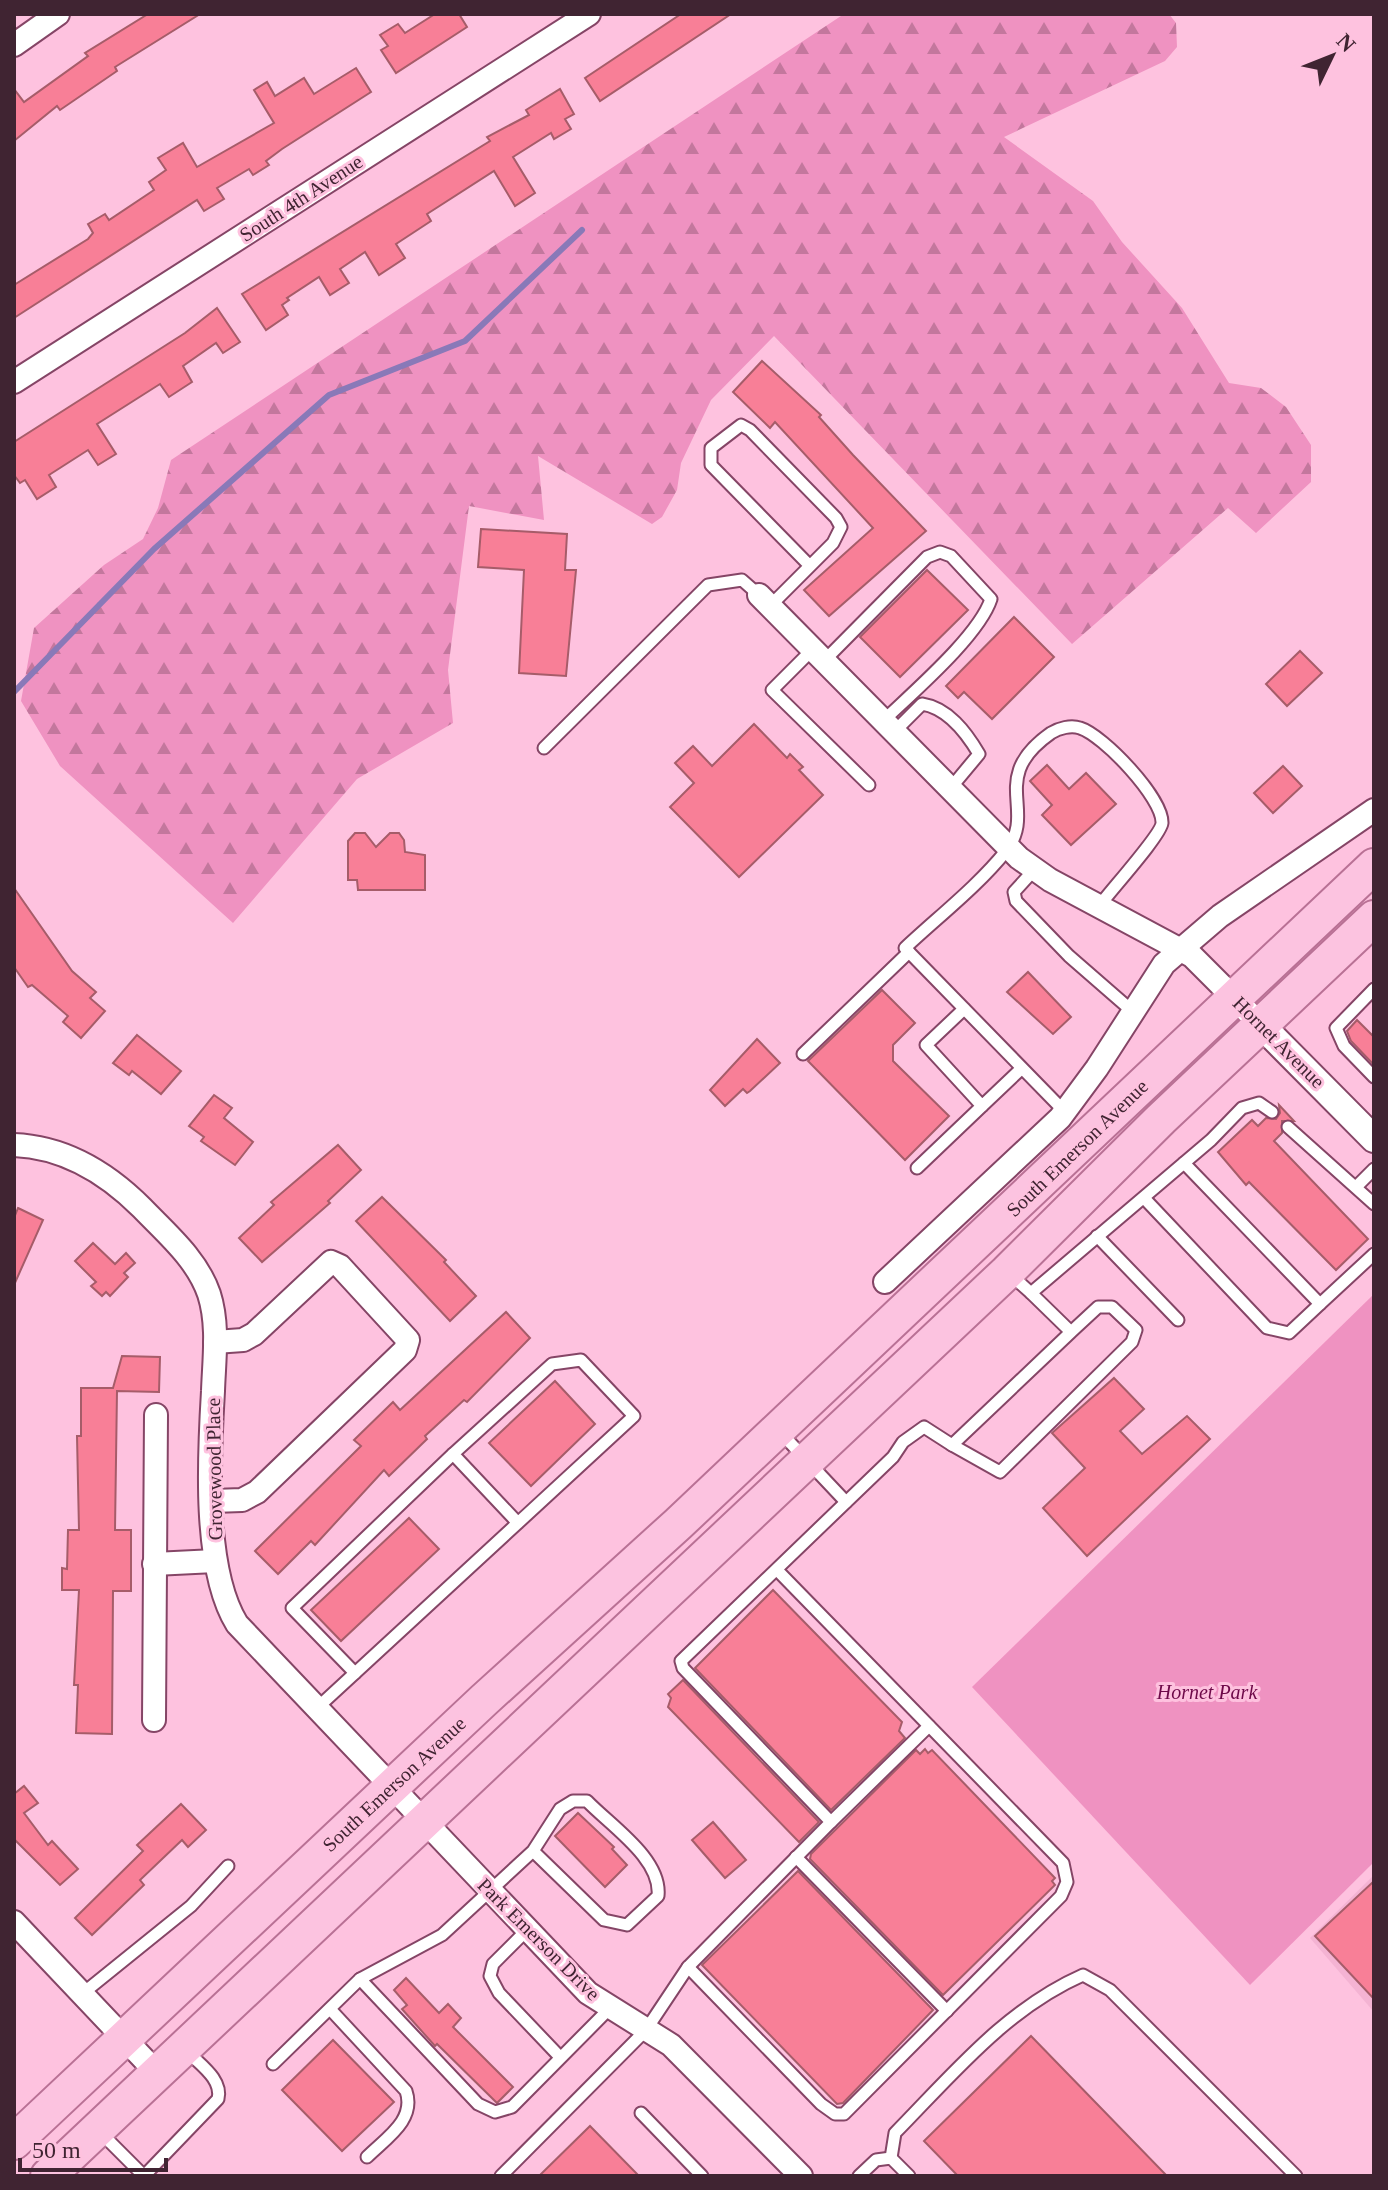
<svg xmlns="http://www.w3.org/2000/svg" width="1388" height="2190" font-family="Georgia,serif">
	<style>
		.built { fill: #f4b3d3 }
		.green { fill: #ef92c1 }
		.forest { fill: url(#forest-firs) }
		.lines { fill: none; stroke-linecap: round; stroke-linejoin: round }
		.stream { stroke: #8979b8; stroke-width: 6 }
		.building { fill: #f87f97; stroke: #a65c69; stroke-width: 2 }
		.service-casing { stroke: #854566; stroke-width: 15 }
		.minor-casing { stroke: #854566; stroke-width: 26 }
		.tertiary-casing { stroke: #854566; stroke-width: 30 }
		.primary-casing { stroke: #b97195; stroke-width: 38 }
		.service { stroke: #fff; stroke-width: 11 }
		.minor { stroke: #fff; stroke-width: 22 }
		.tertiary { stroke: #fff; stroke-width: 26 }
		.primary { stroke: #fcc3e0; stroke-width: 34 }
		.labels { text-anchor: middle; stroke-width: 6; stroke-linejoin: round; paint-order: stroke }
		.street-label { font-size: 20px; fill: #402432; stroke: #fec2df }
		.park-label { font-size: 20px; font-style: italic; fill: #6e0949; stroke: #fec2df }
	</style>
	<defs>
		<pattern id="forest-firs" width="22" height="20" patternUnits="userSpaceOnUse" patternTransform="scale(2)"><rect width="22" height="20" fill="#ef92c1"/><path d="M5 1l3.5 6h-7zM16 11l3.5 6h-7z" fill="#c3779d"/></pattern>
	</defs>
	<rect width="100%" height="100%" fill="#fec2df"/>
	<!-- built -->
	<polygon class="built" points="1374,1875 1374,2012 1310,1938"/>
	<!-- green -->
	<polygon class="green" points="1374,1294 1374,1862 1250,1985 972,1687"/>
	<!-- forest -->
	<polygon class="forest" points="844,14 1169,14 1176,23 1177,47 1165,61 1004,137 1093,201 1122,242 1182,308 1229,383 1261,388 1286,407 1311,445 1311,482 1256,533 1228,508 1072,644 774,336 711,400 681,463 677,490 662,517 652,524 538,456 544,520 469,506 448,670 453,723 357,779 233,923 60,766 21,701 34,628 104,565 143,539 158,508 171,460"/>
	<g class="lines">
		<!-- stream -->
		<polyline class="stream" points="14,692 154,549 329,395 465,341 582,230"/>
	</g>
	<!-- building -->
	<g class="building">
		<polygon points="148,14 200,14 115,67 117,71 60,110 57,106 14,141 14,89 24,102 88,56 85,53"/>
		<polygon points="435,14 459,14 467,27 396,73 381,50 388,46 380,35 398,24 405,33"/>
		<polygon points="681,14 731,14 600,101 585,78"/>
		<polygon points="356,68 371,92 282,149 266,161 269,165 253,175 249,169 217,188 224,199 204,211 197,200 14,318 14,285 88,239 93,233 88,224 105,214 109,220 154,190 149,182 166,170 158,158 183,143 197,167 274,123 254,90 267,82 275,96 304,78 314,94"/>
		<polygon points="560,89 574,114 565,119 571,129 554,139 551,133 513,157 535,193 515,206 494,171 427,214 431,221 396,244 405,258 379,275 365,252 340,269 349,283 330,295 319,277 287,298 289,300 282,305 288,315 266,330 242,294 490,141 487,137 529,115 526,110"/>
		<polygon points="217,308 240,342 223,353 216,343 183,366 192,382 169,397 160,384 97,424 116,454 98,465 88,450 49,475 56,487 37,499 25,480 20,483 14,475 14,442 185,333"/>
		<polygon points="762,361 821,415 819,417 853,455 926,531 829,616 804,590 873,528 775,422 770,428 733,392"/>
		<polygon points="481,529 567,534 565,570 576,570 566,676 519,673 524,570 478,567"/>
		<polygon points="927,570 968,610 900,677 860,637"/>
		<polygon points="1014,617 1054,657 992,719 964,692 958,698 946,686"/>
		<polygon points="1300,651 1322,673 1287,706 1266,684"/>
		<polygon points="754,724 787,758 790,754 803,767 799,770 823,795 739,877 670,807 694,783 675,763 693,746 712,766"/>
		<polygon points="1047,765 1069,789 1086,773 1116,804 1071,845 1042,815 1052,805 1030,781"/>
		<polygon points="1283,766 1302,786 1273,813 1254,793"/>
		<polygon points="355,833 365,833 376,847 390,833 399,833 404,840 405,852 425,855 425,890 358,890 357,880 348,880 348,841"/>
		<polygon points="14,888 72,971 96,992 90,998 105,1011 81,1038 63,1022 68,1016 32,985 28,987 14,967"/>
		<polygon points="1028,972 1071,1017 1053,1034 1007,992"/>
		<polygon points="882,990 915,1023 893,1045 893,1061 949,1116 905,1160 808,1061"/>
		<polygon points="1357,1020 1374,1037 1374,1065 1351,1041 1347,1031"/>
		<polygon points="137,1035 181,1071 161,1094 132,1071 129,1075 113,1063"/>
		<polygon points="757,1039 780,1063 750,1091 747,1093 743,1089 725,1106 710,1090"/>
		<polygon points="214,1095 232,1108 224,1118 253,1142 235,1165 201,1141 204,1137 189,1126"/>
		<polygon points="1279,1105 1294,1121 1282,1121 1282,1133 1274,1141 1368,1239 1336,1270 1249,1182 1246,1185 1218,1152 1252,1120 1258,1126 1266,1118 1276,1119 1280,1113"/>
		<polygon points="338,1145 361,1170 328,1201 330,1203 262,1262 239,1238 274,1205 271,1202"/>
		<polygon points="382,1197 446,1260 444,1262 476,1296 450,1321 356,1221"/>
		<polygon points="18,1208 43,1220 14,1285 14,1218"/>
		<polygon points="93,1243 115,1264 126,1253 135,1263 124,1273 128,1277 110,1296 106,1292 102,1296 91,1286 96,1282 75,1261"/>
		<polygon points="506,1312 530,1338 467,1402 464,1400 425,1436 427,1439 389,1476 384,1470 315,1545 311,1541 278,1574 255,1551 361,1446 354,1440 393,1402 400,1410"/>
		<polygon points="122,1356 160,1357 159,1392 117,1391 115,1530 131,1530 131,1591 113,1591 112,1734 76,1733 78,1685 74,1685 79,1590 62,1590 62,1568 67,1569 68,1530 79,1530 77,1436 81,1436 81,1388 113,1388"/>
		<polygon points="1114,1378 1144,1409 1120,1431 1142,1454 1187,1416 1210,1439 1087,1556 1043,1508 1085,1468 1052,1433"/>
		<polygon points="555,1381 595,1424 531,1486 489,1443"/>
		<polygon points="409,1518 439,1549 341,1641 311,1610"/>
		<polygon points="773,1590 902,1722 899,1731 905,1738 831,1810 695,1668"/>
		<polygon points="683,1680 819,1822 799,1842 668,1707 671,1698 668,1694"/>
		<polygon points="925,1749 928,1753 932,1750 1055,1878 1052,1881 1055,1885 943,1995 810,1859 811,1854 916,1750 920,1754"/>
		<polygon points="24,1786 38,1803 24,1813 48,1845 52,1841 78,1869 60,1885 14,1839 14,1794"/>
		<polygon points="181,1804 206,1830 188,1847 182,1840 140,1880 144,1885 92,1935 75,1918 143,1851 137,1845"/>
		<polygon points="578,1813 614,1847 612,1849 627,1865 605,1887 555,1836"/>
		<polygon points="713,1822 746,1860 725,1878 692,1840"/>
		<polygon points="798,1871 933,2010 843,2103 837,2104 702,1965"/>
		<polygon points="1374,1881 1374,1999 1315,1936"/>
		<polygon points="406,1978 439,2013 448,2004 461,2018 453,2027 513,2087 497,2103 437,2044 435,2046 402,2009 407,2005 394,1990"/>
		<polygon points="1031,2036 1167,2176 958,2176 924,2141"/>
		<polygon points="333,2040 394,2102 342,2151 282,2090"/>
		<polygon points="590,2126 639,2176 539,2176"/>
	</g>
	<g class="lines">
		<!-- service casing -->
		<g class="service-casing">
			<g id="service">
				<polyline points="769,607 833,543 841,527 836,518 750,430 741,425 711,448 711,465 810,566"/>
				<polyline points="812,650 772,690 869,785"/>
				<path d="M823,662l104,-105 13,-5 11,4 40,43c-12,37 -79,94 -109,123"/>
				<path d="M893,733l29,-29c26,4 44,28 57,50l-30,36"/>
				<polyline points="544,748 708,585 742,580 759,595"/>
				<polyline points="1034,870 1014,892 1016,901 1069,956 1131,1010"/>
				<polyline points="1374,989 1336,1028 1344,1046 1374,1077"/>
				<polyline points="964,1009 926,1045 982,1106 1021,1069"/>
				<polyline points="803,1054 909,952"/>
				<path d="M1065,1112l-160,-164c33,-31 73,-62 101,-97 32,-41 -19,-73 45,-118 8,-5 20,-8 29,-5 23,7 83,70 82,95 -1,12 -51,67 -62,82"/>
				<polyline points="1288,1127 1374,1204"/>
				<polyline points="1184,1163 1320,1304 1374,1254"/>
				<polyline points="917,1168 982,1106"/>
				<polyline points="1357,1186 1374,1169"/>
				<polyline points="1144,1198 1267,1328 1289,1333 1320,1304"/>
				<polyline points="1097,1236 1178,1320"/>
				<polyline points="1011,1275 1031,1293 1211,1140 1242,1108 1259,1103 1272,1112"/>
				<polyline points="1031,1293 1071,1332 1098,1307 1112,1307 1136,1330 1132,1342 1000,1472 952,1445 1071,1332"/>
				<polyline points="781,1433 846,1502"/>
				<polyline points="355,1673 292,1608 453,1454"/>
				<polyline points="316,1709 634,1416 581,1360 552,1364 453,1454 518,1523"/>
				<polyline points="831,1822 929,1726"/>
				<path d="M533,1851l71,69 23,5 31,-29c4,-37 -47,-70 -71,-95h-14l-13,8 -27,42 -91,84 -82,44 118,125 17,8 17,-5 99,-100"/>
				<polyline points="796,1857 947,2011"/>
				<polyline points="527,1930 493,1964 490,1976 499,1993 560,2057"/>
				<polyline points="688,1967 831,1822 683,1668 681,1661 893,1457 903,1442 924,1427 952,1445"/>
				<polyline points="82,1994 191,1906 228,1866"/>
				<path d="M330,2009l76,82c10,29 -20,47 -39,66"/>
				<polyline points="273,2064 360,1979"/>
				<polyline points="641,2113 702,2176"/>
				<polyline points="100,2132 142,2174"/>
				<path d="M891,2158l4,-25c58,-59 111,-124 188,-158l27,15 186,186"/>
				<path d="M144,2176l74,-77c5,-20 -19,-35 -31,-48"/>
				<polyline points="501,2176 646,2030 688,1967 821,2104 835,2114 844,2114 1061,1896 1067,1882 1063,1863 778,1571"/>
				<polyline points="859,2176 876,2160 891,2158 909,2176"/>
			</g>
		</g>
		<!-- minor casing -->
		<g class="minor-casing">
			<g id="minor">
				<polyline points="14,45 58,14"/>
				<polyline points="14,382 589,14"/>
				<polyline points="759,595 1019,858 1050,880 1192,956 1260,1024"/>
				<path d="M14,1145c50,2 93,28 128,63 25,26 55,51 67,86 10,31 5,66 4,97 -4,66 -10,178 24,233l351,369 83,52 130,131"/>
				<polyline points="885,1282 1060,1118 1097,1068 1164,964 1220,916 1374,810"/>
				<polyline points="213,1501 242,1500 257,1492 405,1350 408,1340 340,1266 331,1262 254,1334 243,1340 215,1342"/>
				<polyline points="154,1564 215,1561"/>
				<polyline points="154,1720 156,1415"/>
				<polyline points="14,1922 157,2073"/>
			</g>
		</g>
		<!-- tertiary casing -->
		<g class="tertiary-casing">
			<polyline id="tertiary" points="1260,1024 1374,1139"/>
		</g>
		<!-- primary casing -->
		<g class="primary-casing">
			<g id="primary">
				<polyline points="14,2142 484,1700 678,1524 1374,866"/>
				<polyline points="48,2176 1007,1272 1161,1119 1374,918"/>
			</g>
		</g>
		<!-- service -->
		<use href="#service" class="service"/>
		<!-- minor -->
		<use href="#minor" class="minor"/>
		<!-- tertiary -->
		<use href="#tertiary" class="tertiary"/>
		<!-- primary -->
		<use href="#primary" class="primary"/>
	</g>
	<g class="labels">
		<!-- street labels -->
		<g class="street-label">
			<text transform="translate(301 198) rotate(-33)" y="7">South 4th Avenue</text>
			<text transform="translate(1279 1042) rotate(45)" y="7">Hornet Avenue</text>
			<text transform="translate(1077 1148) rotate(-44)" y="7">South Emerson Avenue</text>
			<text transform="translate(214 1469) rotate(-91)" y="7">Grovewood Place</text>
			<text transform="translate(394 1784) rotate(-43)" y="7">South Emerson Avenue</text>
			<text transform="translate(539 1939) rotate(45)" y="7">Park Emerson Drive</text>
		</g>
		<!-- park labels -->
		<g class="park-label">
			<text x="1207" y="1699">Hornet Park</text>
		</g>
	</g>
	<!-- border -->
	<rect width="1388" height="2190" fill="none" stroke="#402432" stroke-width="32"/>
	<!-- north arrow -->
	<g transform="translate(1332 56) rotate(47)" stroke="#fec2df" stroke-width="6" paint-order="stroke">
	<path d="M0-6L14 30L0 20L-14 30Z" fill="#402432"/>
	<text y="-12" font-size="22" font-weight="bold" text-anchor="middle" fill="#402432">N</text>
	</g>
	<!-- scale -->
	<path d="M20 2158v12h146v-12" fill="none" stroke="#402432" stroke-width="4"/>
	<text x="32" y="2158" font-size="24" fill="#402432" stroke="#fec2df" stroke-width="6" paint-order="stroke">50 m</text>
</svg>
